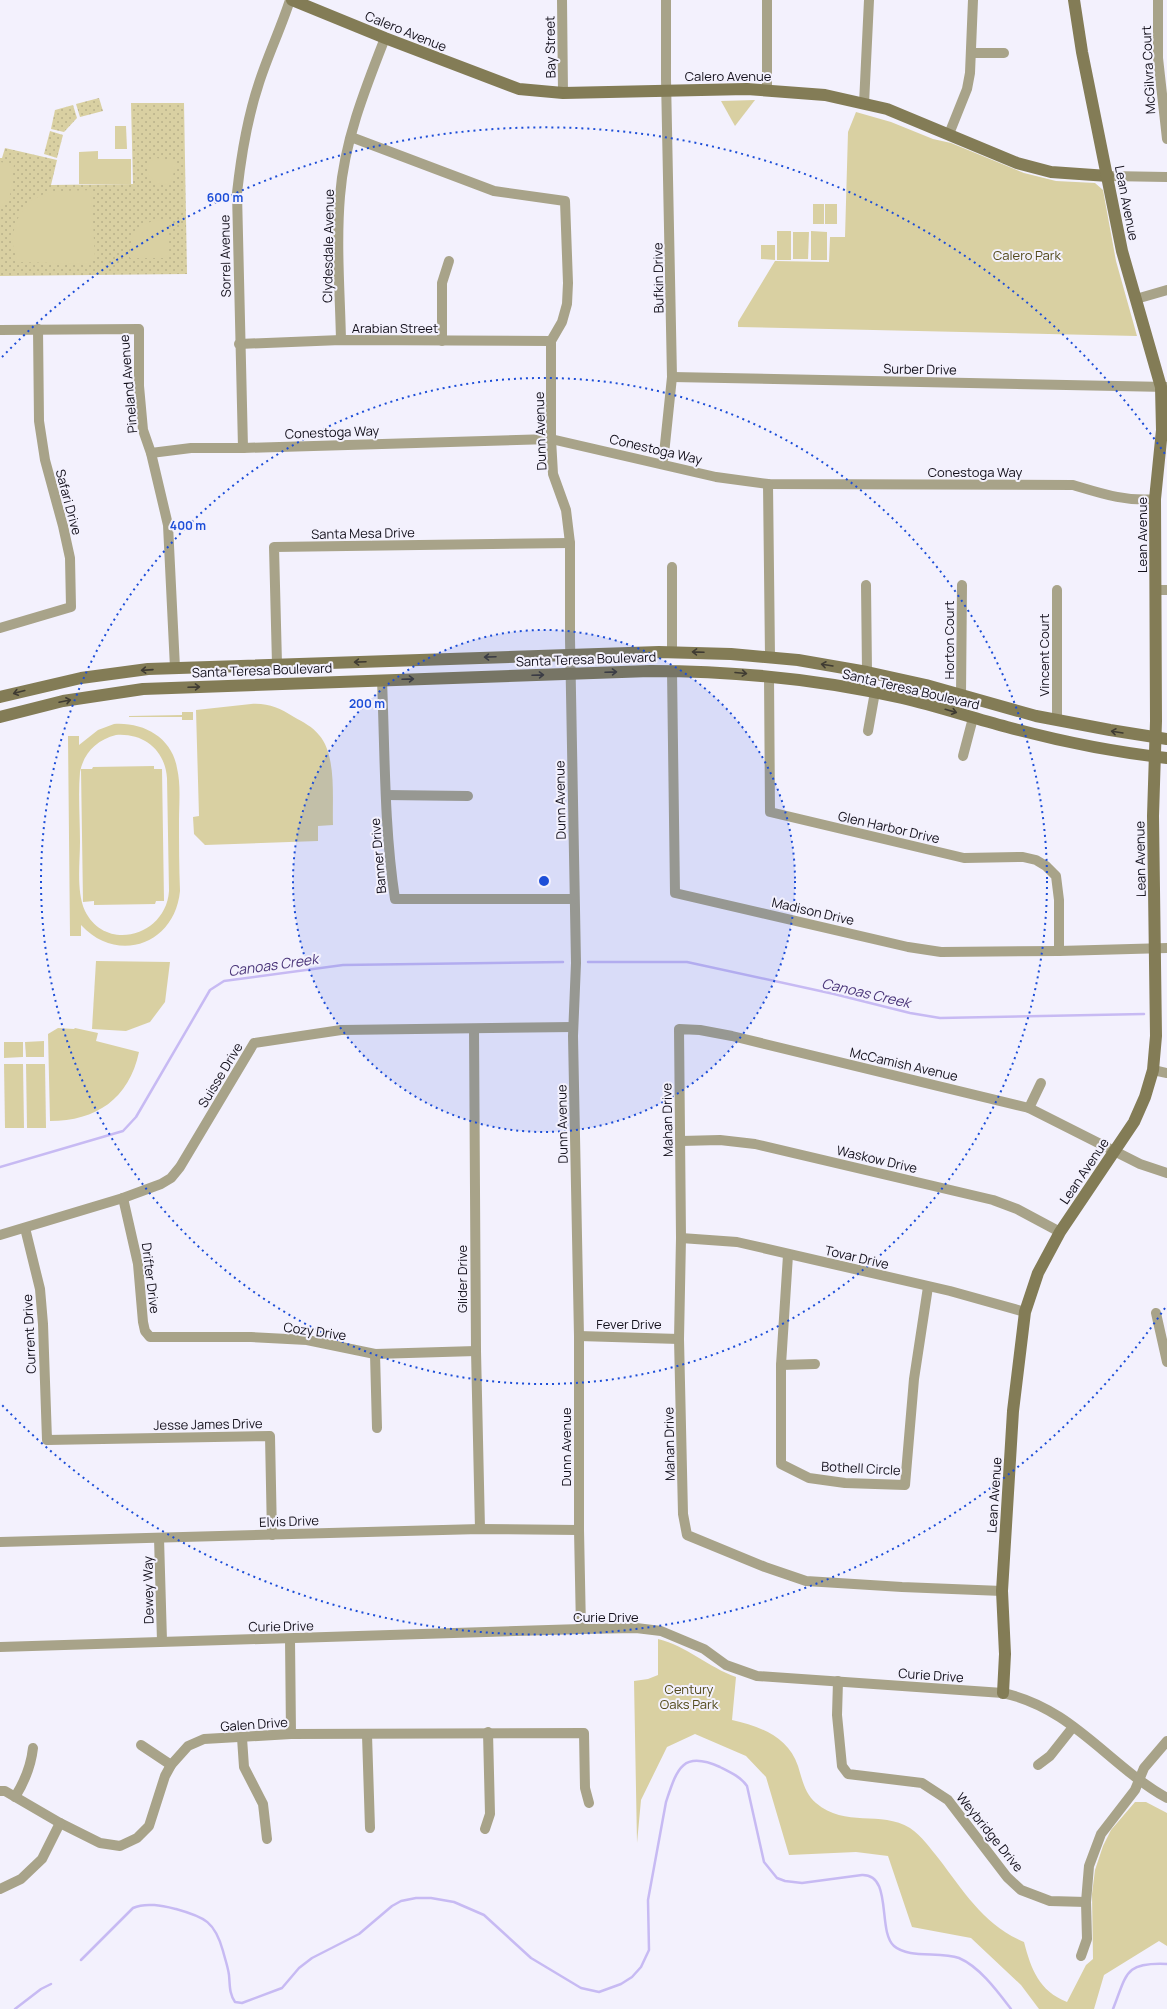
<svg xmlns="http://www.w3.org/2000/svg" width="1167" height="2009" font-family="Manrope,sans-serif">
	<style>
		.grass { fill: url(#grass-dots) }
		.park { fill: #d9d0a2; fill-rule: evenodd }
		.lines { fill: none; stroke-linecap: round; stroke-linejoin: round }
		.stream { stroke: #c7baf3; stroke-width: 2.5 }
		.street { stroke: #a8a389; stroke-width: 10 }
		.secondary { stroke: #837c56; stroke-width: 12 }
		.oneway { stroke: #3f3b32 }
		.ring { fill: none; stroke: #1d4ed8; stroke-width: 2; stroke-dasharray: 2 4 }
		.labels { text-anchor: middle; stroke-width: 4; stroke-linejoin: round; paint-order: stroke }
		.street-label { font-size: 13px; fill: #120f1a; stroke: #f3f1fd }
		.park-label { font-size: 13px; fill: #52491a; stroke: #f3f1fd }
		.water-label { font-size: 14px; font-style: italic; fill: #4b367a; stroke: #f3f1fd }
		.centre { fill: #1d4ed8; stroke: #f3f1fd; stroke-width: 2 }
		.ring-label { font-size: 12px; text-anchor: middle; font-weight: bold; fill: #1d4ed8; stroke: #f3f1fd; stroke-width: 4; stroke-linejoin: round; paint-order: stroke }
	</style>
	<defs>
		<pattern id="grass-dots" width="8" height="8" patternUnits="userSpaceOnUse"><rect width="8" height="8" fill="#d9d0a2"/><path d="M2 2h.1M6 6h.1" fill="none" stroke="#b9b18b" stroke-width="1.8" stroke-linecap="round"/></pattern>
	</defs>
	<rect width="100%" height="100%" fill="#f3f1fd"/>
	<!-- grass -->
	<g class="grass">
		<polygon points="99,98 103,111 80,117 76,104"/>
		<polygon points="131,103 184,103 187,274 0,276 0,158 2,158 5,148 57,160 51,185 133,184"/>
		<polygon points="73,105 77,118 64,132 51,129 55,110"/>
		<polygon points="50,131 63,135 57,158 44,154"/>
	</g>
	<!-- park -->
	<g class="park">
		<polygon points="755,100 735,126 721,101"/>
		<polygon points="856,112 891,122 933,139 951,143 1024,173 1056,181 1095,183 1103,190 1116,261 1137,336 738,327 738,322 775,261 829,262 830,237 845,237 848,132"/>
		<polygon points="115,126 126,126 127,149 115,149"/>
		<polygon points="98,151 98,159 131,159 131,184 79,184 79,152"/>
		<polygon points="155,158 174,160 176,162 172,180 168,185 156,183 148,174 149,163"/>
		<polygon points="0,162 14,164 10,196 0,208"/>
		<path d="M91,190l4,68 -5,6 -72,-2c-2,-6 -5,-12 -5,-18 -1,-23 12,-45 35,-51 13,-3 30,-2 43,-3z"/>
		<rect x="813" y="204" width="11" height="20"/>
		<rect x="825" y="204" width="12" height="20"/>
		<path d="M167,220v35l-2,3h-35c0,-29 8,-37 37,-38z"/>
		<rect x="777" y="231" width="14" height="29"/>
		<polygon points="811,231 827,232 827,260 811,260"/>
		<polygon points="793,232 809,232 808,259 793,259"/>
		<polygon points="761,245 775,245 775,260 761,259"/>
		<path d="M251,704c18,-1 28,4 43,13 9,5 19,10 25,18 18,20 13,64 14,90l-15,1v15l-113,4 -11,-11 -1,-17 6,-1 -3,-106z"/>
		<polygon points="182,712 193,712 193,720 182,720 182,717 129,717 129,716 182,715"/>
		<path d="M114,724c30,-2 58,14 63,44 4,17 2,36 2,52 0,24 0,47 1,71 -5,53 -62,74 -99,34v11h-11l-2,-200h11v9l19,-15zM116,735c28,-2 49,15 51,43l2,113c-3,45 -63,62 -84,20 -9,-20 -5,-48 -5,-69 0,-24 -2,-47 0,-70 4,-20 17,-32 36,-37z"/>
		<polygon points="154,766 154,769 162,769 164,901 156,901 155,904 94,905 94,901 83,902 81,769 92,769 93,767"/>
		<polygon points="96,961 170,962 165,1002 150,1022 126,1031 92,1029"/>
		<path d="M58,1028l16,1 1,-1 23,5 -2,8 43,11c-10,47 -43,69 -89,69l-2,-87z"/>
		<polygon points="44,1041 44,1057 26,1057 25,1042"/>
		<polygon points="4,1042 23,1042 23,1057 4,1058"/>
		<polygon points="4,1064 23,1064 24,1128 5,1128"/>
		<polygon points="26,1064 45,1064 46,1128 27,1128"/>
		<path d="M658,1639c29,7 50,28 78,38l-4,43c27,6 56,16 66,46 4,13 7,28 18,37 29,25 65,7 94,25 12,8 20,20 29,31 25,33 46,67 85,83 7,27 15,49 43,60l19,-37 7,-6 -1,-65 3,-24 8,-24 8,-16 24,-28h11l21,11v133l-8,-5 -55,34 -10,34h-55l-18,-24 -50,-47 -59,-11 -24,-71 -32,-4 -67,3 -23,-78 -20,-21 -51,-22 -28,13 -26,53 -4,43 -3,-162 14,-2 10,-4z"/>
	</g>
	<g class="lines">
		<!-- stream -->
		<g class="stream">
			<polyline points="588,962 687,962 834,994 910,1013 940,1018 1144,1014"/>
			<polyline points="0,1167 123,1131 136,1117 210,990 224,981 343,965 563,962"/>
			<path d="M81,1960l52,-52c13,-6 30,-2 43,1 29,8 39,13 47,42 2,8 5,16 6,24 1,10 0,18 6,27l7,1 40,-15 17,-20 13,-10 47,-24 33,-28 9,-5 15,-3h15l23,4 30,13 47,43 50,30 18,4 22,-8 11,-7 9,-10 8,-17 -1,-50 18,-98c11,-33 16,-52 54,-35 10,5 21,10 27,19l17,76 13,16 8,3 17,2 60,-8c31,-1 15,56 32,71 15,13 46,5 65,12 21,9 39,34 52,51"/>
			<polyline points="15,2009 41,1989 51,1984"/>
			<path d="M1113,2009c14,-35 11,-47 54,-45"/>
		</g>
		<!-- street -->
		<g class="street">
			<polyline points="562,0 563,93"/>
			<polyline points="1158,0 1158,58 1167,139"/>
			<polyline points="971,53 1004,53"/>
			<polyline points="767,90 767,0"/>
			<polyline points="864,104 869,0"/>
			<polyline points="949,134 967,89 970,73 973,0"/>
			<polyline points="351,137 494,191 565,201 568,283 567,304 562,322 551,341 551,439 553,474 566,510 570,543 570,639 576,963 573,1036 579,1336 579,1530 581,1629"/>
			<polyline points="1108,176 1167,177"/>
			<polyline points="1136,299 1167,290"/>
			<polyline points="0,330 139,329 139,386 143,430 151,453 168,525 175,668"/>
			<path d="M341,340c-1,-47 -5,-96 -1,-144 4,-54 25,-107 45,-158"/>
			<polyline points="442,341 442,283 449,261"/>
			<polyline points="239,344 341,340 551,341"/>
			<polyline points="672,377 1167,387"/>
			<path d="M243,448l-6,-255c4,-37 10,-74 22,-110 9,-28 22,-55 31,-83"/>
			<path d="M151,453l40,-5h52l308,-9 165,38 52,7 305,1c27,8 53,17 82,14"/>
			<polyline points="662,464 664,454 672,377 666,79 666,0"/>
			<polyline points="768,484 770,657"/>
			<polyline points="672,567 672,652"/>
			<polyline points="866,585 867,672"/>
			<polyline points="1057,590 1057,720"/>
			<polyline points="1155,590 1167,590"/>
			<polyline points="0,628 71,607 70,558 63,526 45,460 39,421 38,329"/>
			<polyline points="277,664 274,547 570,543"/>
			<polyline points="672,671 675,893 908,947 941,952 1059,951 1167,948"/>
			<polyline points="769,676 770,812 964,858 1023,857 1036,860 1046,866 1056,876 1059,900 1059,951"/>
			<path d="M382,680c3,73 2,147 13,219h179"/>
			<polyline points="961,695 962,585"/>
			<polyline points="868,731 875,692"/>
			<polyline points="963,756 973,718"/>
			<polyline points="386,795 468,796"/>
			<polyline points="474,1029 476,1351 480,1529"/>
			<polyline points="1153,1070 1167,1073"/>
			<polyline points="1029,1108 1041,1083"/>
			<polyline points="681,1141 720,1140 755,1144 993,1200 1017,1209 1060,1232"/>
			<polyline points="123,1198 138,1264 143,1322 145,1331 150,1337 251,1337 307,1340 375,1354 476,1351"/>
			<polyline points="25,1228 40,1289 43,1324 47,1440 270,1436 272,1535"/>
			<polyline points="0,1235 123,1198 161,1184 171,1178 180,1167 254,1043 341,1030 573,1027"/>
			<polyline points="681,1238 737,1242 950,1291 1025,1312"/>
			<polyline points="788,1255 781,1365 781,1464 809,1478 845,1483 905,1485 914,1379 928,1287"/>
			<polyline points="1156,1313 1167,1362"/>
			<polyline points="579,1336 679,1339"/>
			<polyline points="375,1354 377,1428"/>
			<polyline points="781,1365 815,1364"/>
			<polyline points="159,1538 162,1641"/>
			<polyline points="0,1542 480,1529 579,1530"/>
			<polyline points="1002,1591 902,1587 806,1581 765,1567 687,1535 683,1514 679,1339 681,1238 679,1029 700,1030 732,1036 1029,1108 1140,1164 1167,1173"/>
			<polyline points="290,1639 291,1734"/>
			<path d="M0,1647l581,-18 55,-1 25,3 43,18 22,16 31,11 246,17c70,15 105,72 164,105"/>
			<polyline points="838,1681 837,1715 842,1766 848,1774 922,1783 948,1800 1007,1877 1021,1890 1050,1901 1086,1902"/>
			<polyline points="367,1735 370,1828"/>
			<polyline points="242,1738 244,1767 263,1804 267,1839"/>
			<polyline points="141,1745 171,1765"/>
			<polyline points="1038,1765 1050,1756 1073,1727"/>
			<polyline points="0,1791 5,1791 60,1823 100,1843 120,1846 137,1838 149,1826 165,1776 171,1765 188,1746 204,1739 291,1734 584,1733 585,1788 589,1803"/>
			<path d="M15,1797c10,-16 16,-31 18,-49"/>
			<polyline points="485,1829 490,1814 488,1732"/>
			<polyline points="0,1889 21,1879 42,1859 60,1823"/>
			<polyline points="1081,1956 1087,1939 1086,1902 1089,1866 1101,1834 1135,1790 1144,1768 1167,1741"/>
		</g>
		<!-- secondary -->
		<g class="secondary">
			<polyline points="292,0 385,38 519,89 563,93 747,89 825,95 887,109 1017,163 1051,172 1108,176"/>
			<polyline points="0,697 81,678 148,669 659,652 731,654 798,660 867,672 926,685 1036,716 1110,730 1167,739"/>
			<path d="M0,717l63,-16 80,-12 507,-18c85,0 169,8 252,27 35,8 70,20 105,29 52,14 106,25 160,31"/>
			<polyline points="1003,1693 1005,1654 1002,1591 1013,1411 1025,1312 1038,1273 1060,1232 1134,1122 1145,1097 1153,1070 1156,1036 1153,816 1156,721 1155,499 1162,430 1161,387 1122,251 1082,52 1074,0"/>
		</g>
	</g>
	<!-- one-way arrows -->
	<defs><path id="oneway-shaft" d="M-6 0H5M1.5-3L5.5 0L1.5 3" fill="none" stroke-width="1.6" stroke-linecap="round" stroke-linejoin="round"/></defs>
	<g class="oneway">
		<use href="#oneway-shaft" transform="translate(698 652) rotate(-178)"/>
		<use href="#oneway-shaft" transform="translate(490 657) rotate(178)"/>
		<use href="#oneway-shaft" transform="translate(360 662) rotate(178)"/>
		<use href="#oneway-shaft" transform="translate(827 665) rotate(-171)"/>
		<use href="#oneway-shaft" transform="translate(147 670) rotate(176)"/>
		<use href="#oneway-shaft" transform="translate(611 672) rotate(-2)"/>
		<use href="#oneway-shaft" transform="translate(741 673) rotate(5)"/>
		<use href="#oneway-shaft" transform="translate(538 675) rotate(-2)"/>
		<use href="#oneway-shaft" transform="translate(408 679) rotate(-2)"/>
		<use href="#oneway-shaft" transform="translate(194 687) rotate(-2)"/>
		<use href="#oneway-shaft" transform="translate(19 692) rotate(165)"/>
		<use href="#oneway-shaft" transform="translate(65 701) rotate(-12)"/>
		<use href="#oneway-shaft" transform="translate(951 711) rotate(16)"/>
		<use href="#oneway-shaft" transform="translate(1117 732) rotate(-171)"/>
	</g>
	<!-- distance rings -->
	<circle cx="544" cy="881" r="251" fill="#1d4ed8" fill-opacity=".12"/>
	<g class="ring">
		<circle cx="544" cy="881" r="251"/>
		<circle cx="544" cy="881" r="503"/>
		<path d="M1165 1308A754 754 0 0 1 2 1405M2 357A754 754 0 0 1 1165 454"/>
	</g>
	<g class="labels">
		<!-- street labels -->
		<g class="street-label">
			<text transform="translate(406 31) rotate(22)" y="5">Calero Avenue</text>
			<text transform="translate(550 47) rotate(-91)" y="5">Bay Street</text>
			<text transform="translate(1148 70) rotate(-93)" y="5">McGilvra Court</text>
			<text x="728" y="81">Calero Avenue</text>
			<text transform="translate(1127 203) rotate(79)" y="5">Lean Avenue</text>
			<text transform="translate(328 246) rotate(-89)" y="5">Clydesdale Avenue</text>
			<text transform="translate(225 256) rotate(-91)" y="5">Sorrel Avenue</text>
			<text transform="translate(658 278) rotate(-91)" y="5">Bufkin Drive</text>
			<text x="395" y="333">Arabian Street</text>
			<text transform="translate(920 369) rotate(1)" y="5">Surber Drive</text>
			<text transform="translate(128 384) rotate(-95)" y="5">Pineland Avenue</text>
			<text transform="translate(540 431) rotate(-92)" y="5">Dunn Avenue</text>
			<text transform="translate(332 432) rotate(-2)" y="5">Conestoga Way</text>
			<text transform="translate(656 449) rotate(13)" y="5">Conestoga Way</text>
			<text x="975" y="477">Conestoga Way</text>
			<text transform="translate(69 502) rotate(75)" y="5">Safari Drive</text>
			<text transform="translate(363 533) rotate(-1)" y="5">Santa Mesa Drive</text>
			<text transform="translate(1142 535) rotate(-90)" y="5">Lean Avenue</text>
			<text transform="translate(949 640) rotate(-90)" y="5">Horton Court</text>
			<text transform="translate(1044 655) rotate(-90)" y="5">Vincent Court</text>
			<text transform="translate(586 659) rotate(-2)" y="5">Santa Teresa Boulevard</text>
			<text transform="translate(262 670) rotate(-2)" y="5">Santa Teresa Boulevard</text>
			<text transform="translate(911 689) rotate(13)" y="5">Santa Teresa Boulevard</text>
			<text transform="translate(560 800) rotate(-91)" y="5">Dunn Avenue</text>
			<text transform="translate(889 827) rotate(13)" y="5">Glen Harbor Drive</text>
			<text transform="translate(378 856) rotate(-95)" y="5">Banner Drive</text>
			<text transform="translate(1140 859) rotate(-91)" y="5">Lean Avenue</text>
			<text transform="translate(813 911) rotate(13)" y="5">Madison Drive</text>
			<text transform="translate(904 1064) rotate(13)" y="5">McCamish Avenue</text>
			<text transform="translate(220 1075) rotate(-59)" y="5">Suisse Drive</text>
			<text transform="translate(667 1120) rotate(-91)" y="5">Mahan Drive</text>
			<text transform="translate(562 1124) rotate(-91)" y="5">Dunn Avenue</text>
			<text transform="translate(877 1159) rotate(13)" y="5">Waskow Drive</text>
			<text transform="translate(1084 1171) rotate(-56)" y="5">Lean Avenue</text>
			<text transform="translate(857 1257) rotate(13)" y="5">Tovar Drive</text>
			<text transform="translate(151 1278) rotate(83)" y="5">Drifter Drive</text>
			<text transform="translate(462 1279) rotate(-90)" y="5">Glider Drive</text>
			<text x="629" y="1329">Fever Drive</text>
			<text transform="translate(315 1331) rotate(8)" y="5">Cozy Drive</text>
			<text transform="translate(29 1334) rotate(-93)" y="5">Current Drive</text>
			<text transform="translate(208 1424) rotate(-1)" y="5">Jesse James Drive</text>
			<text transform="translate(669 1444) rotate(-91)" y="5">Mahan Drive</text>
			<text transform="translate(566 1447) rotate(-90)" y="5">Dunn Avenue</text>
			<text transform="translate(861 1468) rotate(3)" y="5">Bothell Circle</text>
			<text transform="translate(994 1495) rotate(-86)" y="5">Lean Avenue</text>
			<text transform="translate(289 1521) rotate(-2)" y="5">Elvis Drive</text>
			<text transform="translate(148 1590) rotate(-91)" y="5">Dewey Way</text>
			<text x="606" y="1622">Curie Drive</text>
			<text transform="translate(281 1626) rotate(-1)" y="5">Curie Drive</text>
			<text transform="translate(931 1675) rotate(4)" y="5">Curie Drive</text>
			<text transform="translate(254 1724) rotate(-4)" y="5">Galen Drive</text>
			<text transform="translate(990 1832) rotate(51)" y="5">Weybridge Drive</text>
		</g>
		<!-- park labels -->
		<g class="park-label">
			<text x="1027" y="260">Calero Park</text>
			<text x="689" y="1694">Century<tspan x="689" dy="15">Oaks Park</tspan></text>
		</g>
		<!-- water labels -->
		<g class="water-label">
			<text transform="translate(273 965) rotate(-8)" y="5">Canoas Creek</text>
			<text transform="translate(866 993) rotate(13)" y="5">Canoas Creek</text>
		</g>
	</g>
	<circle cx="544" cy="881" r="6" class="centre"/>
	<g class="ring-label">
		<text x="225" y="202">600 m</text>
		<text x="188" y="530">400 m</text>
		<text x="367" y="708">200 m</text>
	</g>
</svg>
